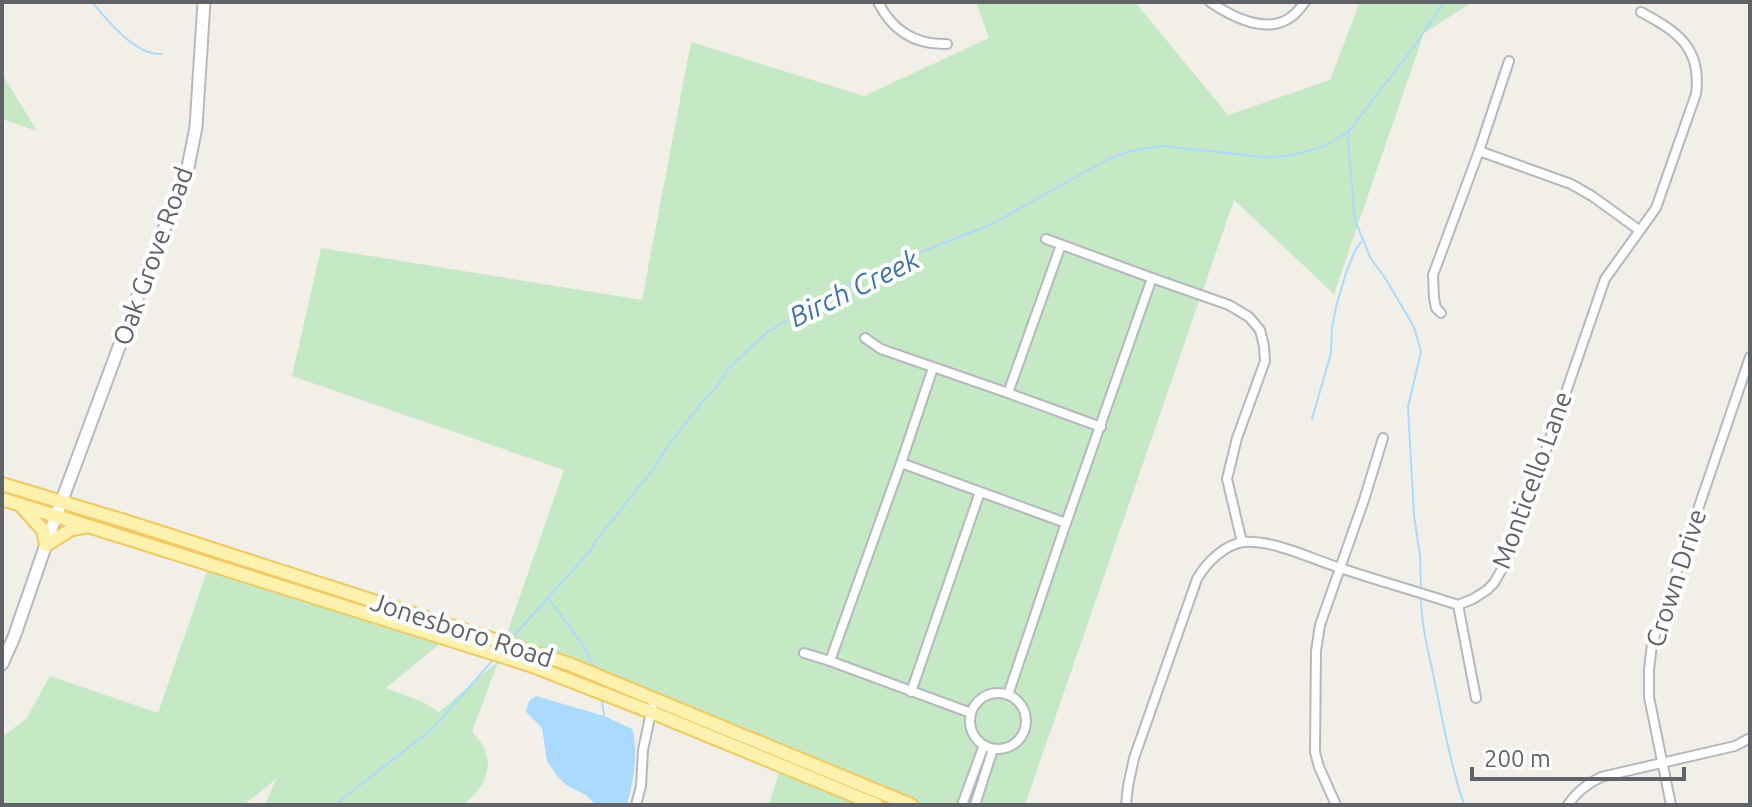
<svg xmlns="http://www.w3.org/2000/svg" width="1752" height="807" font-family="Ubuntu,sans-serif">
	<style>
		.green { fill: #c5e8c5 }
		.water { fill: #aadaff }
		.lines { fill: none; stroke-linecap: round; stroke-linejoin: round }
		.stream { stroke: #aadaff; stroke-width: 2 }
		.street-casing { stroke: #b5b8bc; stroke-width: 12 }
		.secondary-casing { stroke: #b6babf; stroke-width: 15 }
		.primary-casing { stroke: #f2c960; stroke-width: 16 }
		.street { stroke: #fff; stroke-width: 8 }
		.secondary { stroke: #fff; stroke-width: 11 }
		.primary { stroke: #fff2af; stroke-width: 12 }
		.labels { text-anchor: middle; stroke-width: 8; stroke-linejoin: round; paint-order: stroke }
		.street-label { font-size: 26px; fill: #5f6368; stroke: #fff }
		.water-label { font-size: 28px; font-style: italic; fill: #4174aa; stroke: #fff }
	</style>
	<rect width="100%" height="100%" fill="#f1efe8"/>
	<!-- green -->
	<g class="green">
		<path d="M976,2h159l93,113 102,-35 30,-78h113l-49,31 -90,261 -100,-94 -209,605h-256l16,-53 -287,-90 -26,70c26,25 18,52 -9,73h-198l11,-26 -32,26h-242v-68l24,-18 24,-43 108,37 51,-148 232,78 -55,45 35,13 18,11 58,-50 67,-192 -272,-94 29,-128 321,52 49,-258 173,54 125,-58z"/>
		<polygon points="2,74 37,131 2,119"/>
	</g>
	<!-- water -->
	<path class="water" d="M536,696l68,20 28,13c7,20 1,56 -5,76h-31l-10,-10 -20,-10 -8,-8 -11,-16 -5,-33 -16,-16 3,-11z"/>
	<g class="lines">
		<!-- stream -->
		<g class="stream">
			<path d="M92,2c15,18 43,53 69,52"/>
			<polyline points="1349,132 1348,142 1355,220 1370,257 1387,281 1414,327 1421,352 1408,407 1414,515 1420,556 1421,590"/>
			<polyline points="1312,419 1331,353 1332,328 1336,307 1347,270 1356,249 1361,242"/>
			<path d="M1421,596c0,30 8,58 14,87 8,41 16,82 29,122"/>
			<polyline points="549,599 583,645 595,670"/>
			<polyline points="510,640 591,550 595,542 655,467 667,447 704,400 718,385 728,369 766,333 825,297 873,273 888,269 906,258 992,224 1108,159 1131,151 1161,146 1173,147 1263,157 1289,156 1325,146 1349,131 1415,45 1444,2"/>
			<polyline points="602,700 604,716"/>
			<polyline points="335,805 433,728 493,660"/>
		</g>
		<!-- street casing -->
		<g class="street-casing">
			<g id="street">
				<path d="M878,2c14,28 37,43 69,42"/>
				<path d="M1210,2c22,15 57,33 81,15 6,-4 10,-10 14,-15"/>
				<polyline points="1479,151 1571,184 1592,196 1639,230"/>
				<polyline points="1046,239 1152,278 1066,523"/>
				<polyline points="1061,245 1008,393 1101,427"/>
				<polyline points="1152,278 1229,305 1249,317 1260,330 1264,346 1265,361 1237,438 1227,479 1242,542"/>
				<polyline points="1441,313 1436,308 1434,298 1433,275 1479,151 1509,61"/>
				<polyline points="865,338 881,349 1008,393"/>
				<polyline points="901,463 933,368"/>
				<polyline points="1458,605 1476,698"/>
				<polyline points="804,653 830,661"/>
				<polyline points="911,692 980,492"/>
				<circle cx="998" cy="721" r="28"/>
				<polyline points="971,713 830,661 901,463 1066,523 1008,695"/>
				<polyline points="636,805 641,786 643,750 652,708"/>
				<polyline points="962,805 984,745"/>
				<polyline points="975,805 993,749"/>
				<path d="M1126,805l2,-19 6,-28 63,-179c9,-16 28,-35 47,-37 30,-2 68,17 96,26 39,13 79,24 118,37l15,-6 14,-9 7,-7 8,-14 25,-64 78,-226 51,-71 40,-114c6,-46 -18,-62 -55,-82"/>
				<polyline points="1336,805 1319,767 1315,752 1316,651 1320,625 1364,500 1383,438"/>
				<path d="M1568,805c8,-13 19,-21 33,-28l134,-31 15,-8"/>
				<polyline points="1671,805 1649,697 1649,670 1652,644 1750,357"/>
			</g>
		</g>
		<!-- secondary casing -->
		<g class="secondary-casing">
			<polyline id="secondary" points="2,664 14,637 52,527 148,269 187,172 196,127 204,2"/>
		</g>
		<!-- primary casing -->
		<g class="primary-casing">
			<g id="primary">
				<polyline points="2,484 128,522 569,664 911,805"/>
				<polyline points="2,499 530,665 651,712 877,805"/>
				<polyline points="22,507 43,530 46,545 72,529 84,527"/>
			</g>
		</g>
		<!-- street -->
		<use href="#street" class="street"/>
		<!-- secondary -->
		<use href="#secondary" class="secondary"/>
		<!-- primary -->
		<use href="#primary" class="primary"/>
	</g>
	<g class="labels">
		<!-- street labels -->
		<g class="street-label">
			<text transform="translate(153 256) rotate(-70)" y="9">Oak Grove Road</text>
			<text transform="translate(1532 480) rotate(-70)" y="9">Monticello Lane</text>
			<text transform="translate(1676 578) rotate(-72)" y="9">Crown Drive</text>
			<text transform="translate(462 630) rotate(18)" y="9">Jonesboro Road</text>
		</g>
		<!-- water labels -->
		<g class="water-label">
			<text transform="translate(854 288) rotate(-26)" y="10">Birch Creek</text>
		</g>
	</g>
	<!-- border -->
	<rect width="1752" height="807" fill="none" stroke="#5f6368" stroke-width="8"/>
	<!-- scale -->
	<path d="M1472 767v12h212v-12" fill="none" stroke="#5f6368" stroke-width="4"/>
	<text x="1484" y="767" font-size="24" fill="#5f6368" stroke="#ffffff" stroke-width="6" paint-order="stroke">200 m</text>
</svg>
